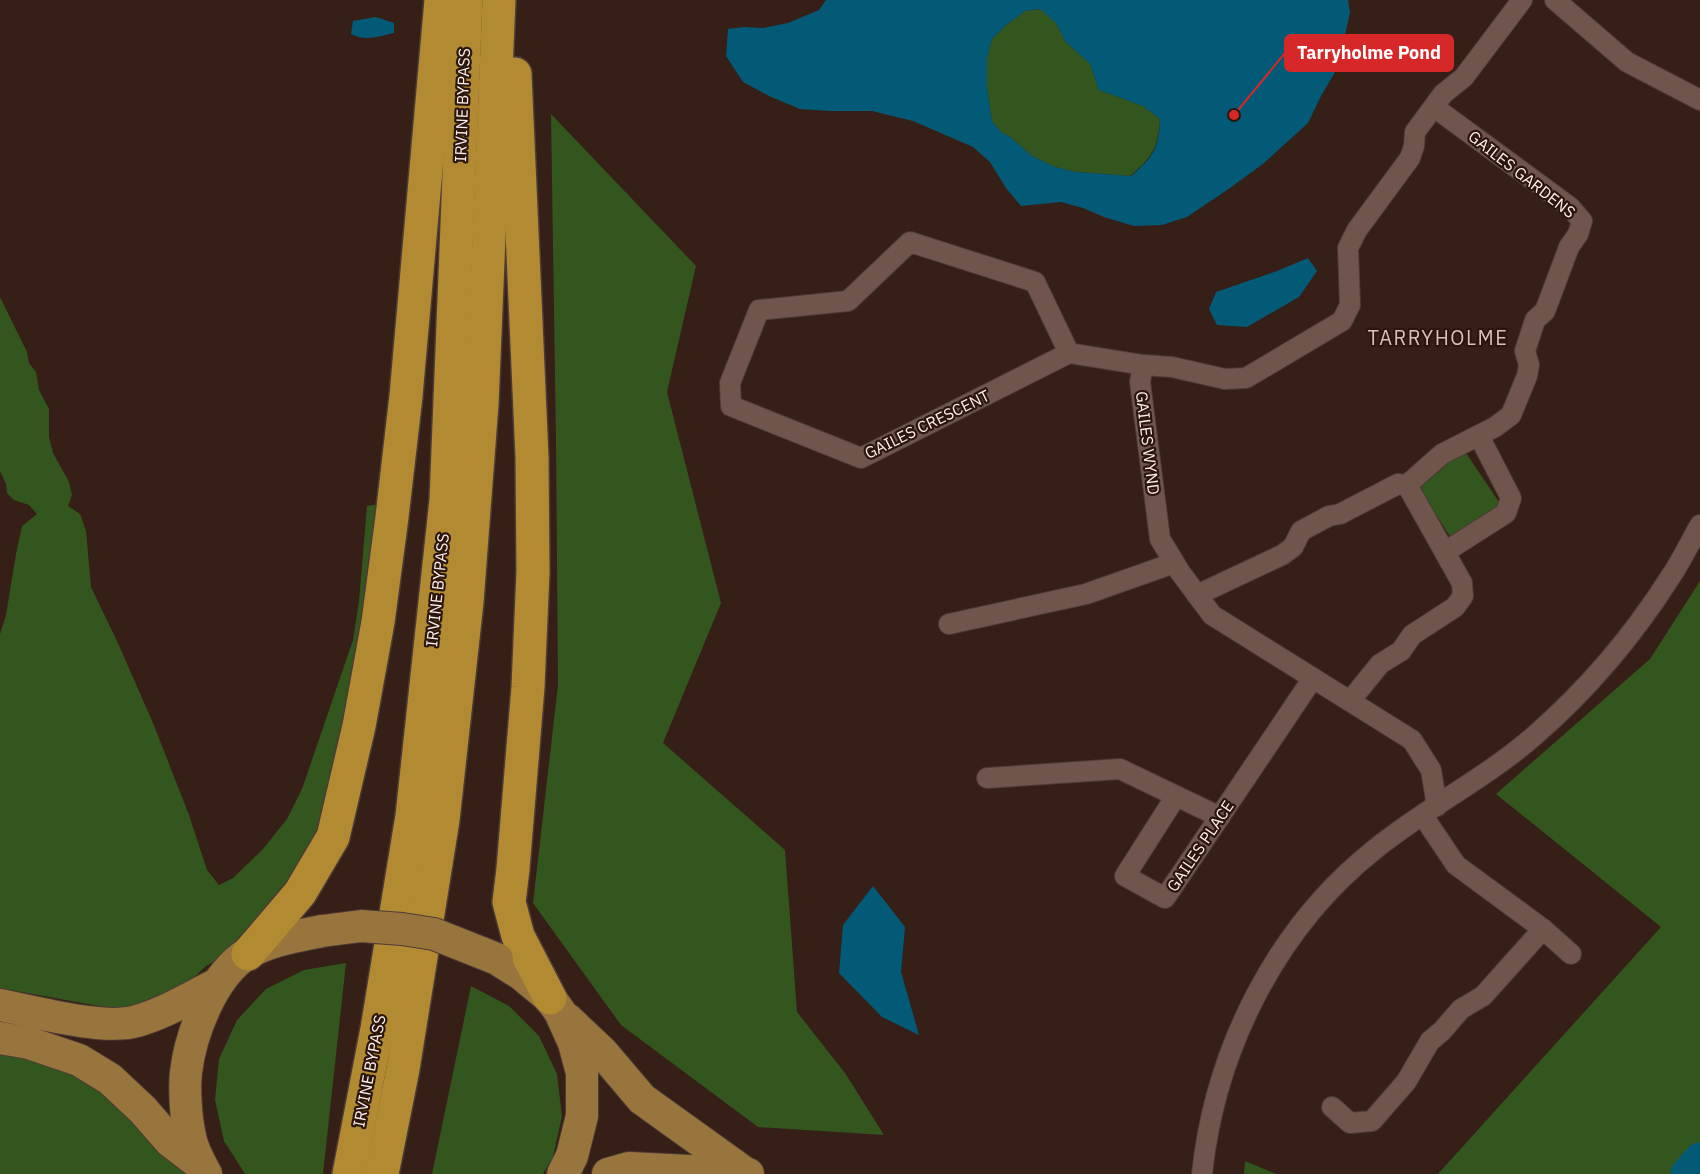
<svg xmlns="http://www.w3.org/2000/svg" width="1700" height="1174" font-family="'IBM Plex Sans',sans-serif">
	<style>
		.green { fill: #33561f }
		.water { fill: #035a77; fill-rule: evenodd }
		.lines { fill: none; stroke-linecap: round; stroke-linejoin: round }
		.river { stroke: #035a77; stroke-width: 33 }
		.street-casing { stroke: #4e3b36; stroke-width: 22 }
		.primary-casing { stroke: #4e3b36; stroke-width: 34 }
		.highway-casing { stroke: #4e3b36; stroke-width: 36 }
		.street { stroke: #6f554c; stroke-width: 20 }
		.primary { stroke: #97753c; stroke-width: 32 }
		.highway { stroke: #b18a32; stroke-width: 33 }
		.primary-bridge-casing { stroke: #4e3b36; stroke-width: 34; stroke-linecap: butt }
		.primary-bridge { stroke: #97753c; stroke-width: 32 }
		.labels { text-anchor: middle; stroke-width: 4.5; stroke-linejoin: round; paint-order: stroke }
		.street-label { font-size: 16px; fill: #feeee9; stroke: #2b160e }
		.quarter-label { font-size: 20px; letter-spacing: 1.5px; fill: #ddbfb4; stroke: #2b160e }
		.leader { fill: none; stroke: #d62828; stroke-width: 2 }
		.callout-dot { fill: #d62828; stroke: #2b160e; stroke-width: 2 }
		.callout { fill: #d62828; stroke: #d62828; stroke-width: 2 }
		.callout-label { font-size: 18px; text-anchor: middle; font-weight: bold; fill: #fff }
	</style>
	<rect width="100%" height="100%" fill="#351f17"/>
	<!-- green -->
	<g class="green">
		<path d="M1041,9l15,14 9,18 25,23 9,26 44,16 17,13c-2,30 -7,37 -30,57l-54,-4 -21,-5 -23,-11 -23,-20 -7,-3 -10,-12 -5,-33v-30l5,-19 14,-14 19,-14z"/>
		<polygon points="551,114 696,266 667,392 721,603 663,743 785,850 797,1012 845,1073 884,1135 758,1127 621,1025 533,903 558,685 556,442"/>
		<polygon points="0,297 27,352 29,363 36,372 39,390 49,409 49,437 53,453 69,482 72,495 68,506 80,514 86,531 91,587 117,641 153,723 189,815 207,870 219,885 233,878 263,849 287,819 302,789 353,640 359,601 367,506 379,504 356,733 296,891 219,959 206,966 187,984 144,1006 115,1009 0,988 0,634 6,615 16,554 22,526 37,514 29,505 14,500 7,493 6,484 0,471"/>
		<polygon points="1464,450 1501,505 1451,538 1415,482"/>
		<polygon points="1700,581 1700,1159 1687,1174 1438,1174 1661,927 1496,794 1650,659"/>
		<polygon points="346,963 323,1174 245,1174 224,1141 215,1100 219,1059 237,1020 266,989 304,970"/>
		<polygon points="471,986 509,1006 539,1036 557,1074 562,1116 553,1157 543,1174 432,1174"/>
		<polygon points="0,1042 79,1060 197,1174 0,1174"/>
		<polygon points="1245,1161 1276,1174 1244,1174"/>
	</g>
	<!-- water -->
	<g class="water">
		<path d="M826,0h522l2,13 -9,39 -7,22 -13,22 -13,27 -44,40 -34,25 -43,29 -25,8 -28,1 -30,-9 -21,-9 -22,-6 -40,4 -15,-18 -16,-26 -17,-15 -60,-26 -41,-10h-43l-29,-2 -31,-13 -26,-14 -17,-26 2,-27 16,-2 19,1 25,-5 31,-13zM1040,9l16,14 9,18 25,23 9,26 44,16 17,13c-1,30 -7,38 -29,57l-55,-4 -21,-5 -23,-11 -23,-20 -7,-3 -10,-12 -5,-33v-30l5,-19 14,-14 19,-14z"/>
		<path d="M376,17l18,6v10c-14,3 -30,9 -43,1l2,-13z"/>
		<polygon points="1308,258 1317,271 1299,297 1247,327 1217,325 1209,309 1216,292 1277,271"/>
		<polygon points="873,886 905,927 901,972 919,1035 882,1017 839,973 843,925"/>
	</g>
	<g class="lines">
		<!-- river -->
		<polyline class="river" points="1687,1174 1700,1159"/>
		<!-- street casing -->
		<g class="street-casing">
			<g id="street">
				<polyline points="1555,0 1627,62 1700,100"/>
				<polyline points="1069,353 1035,282 910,242 848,301 759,310 730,383 731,406 861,458 1069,353 1143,365"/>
				<polyline points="1407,485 1442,454 1495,427 1511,415 1527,376 1529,365 1525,351 1535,320 1545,311 1569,247 1578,234 1582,221 1570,207 1434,107"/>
				<polyline points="1445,552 1506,513 1511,498 1479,436"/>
				<polyline points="1197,595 1282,555 1293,547 1301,531 1329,516 1340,514 1398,484 1407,485 1462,583 1463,596 1455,607 1412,635 1401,651 1380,664 1350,701"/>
				<polyline points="949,624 1086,594 1174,563"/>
				<polyline points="987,778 1120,769 1220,817"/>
				<polyline points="1176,796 1125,876 1165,898 1313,678"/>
				<polyline points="1437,806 1431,770 1412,740 1212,615 1180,572 1160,539 1140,382 1143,365 1172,367 1225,379 1246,378 1342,321 1350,305 1348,248 1357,230 1410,158 1414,146 1415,132 1443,94 1464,77 1522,0"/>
				<polyline points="1423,816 1456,865 1543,929 1571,954"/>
				<polyline points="1332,1107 1350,1123 1372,1121 1406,1082 1430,1041 1442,1031 1461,1009 1483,996 1543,929"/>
				<path d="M1202,1174c13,-124 74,-246 172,-324 50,-41 109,-70 159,-113 53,-46 100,-101 138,-161 11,-16 19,-34 29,-51"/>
			</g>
		</g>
		<!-- primary casing -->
		<g class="primary-casing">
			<g id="primary">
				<polyline points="497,959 521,974 550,998 560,1012 574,1043 582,1073 582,1116 572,1156 563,1174"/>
				<path d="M0,1005c35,7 105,26 137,16 28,-8 54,-24 80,-37"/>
				<polyline points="567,1019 603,1053 642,1099 745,1173"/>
				<polyline points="0,1038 29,1043 79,1060 110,1079 143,1110 170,1141 200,1164"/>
				<path d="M206,1174c-6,-11 -14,-25 -16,-38 -4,-17 -6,-47 -4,-64 5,-40 27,-97 62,-119 22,-13 50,-17 74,-22"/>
				<polyline points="608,1174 629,1168 748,1174"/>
			</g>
		</g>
		<!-- highway casing -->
		<g class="highway-casing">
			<g id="highway">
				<polyline points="515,74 532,457 533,572 528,687 513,869 509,902 518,936 550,998"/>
				<polyline points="248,954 300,893 333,837 359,726 378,622 392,517 406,396 441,0"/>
				<polyline points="349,1174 377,1029 412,816 446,500 466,0"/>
				<polyline points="382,1174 403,1069 443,820 467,602 482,404 499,0"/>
			</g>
		</g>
		<!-- street -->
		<use href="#street" class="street"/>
		<!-- primary -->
		<use href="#primary" class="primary"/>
		<!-- highway -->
		<use href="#highway" class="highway"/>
		<!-- primary-bridge casing -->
		<g class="primary-bridge-casing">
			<polyline id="primary-bridge" points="322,931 361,926 402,929 434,934 497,959"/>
		</g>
		<!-- primary-bridge -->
		<use href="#primary-bridge" class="primary-bridge"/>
	</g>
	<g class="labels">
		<!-- street labels -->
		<g class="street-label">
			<text transform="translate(462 105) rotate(-88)" y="6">IRVINE BYPASS</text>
			<text transform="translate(1522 174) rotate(38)" y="6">GAILES GARDENS</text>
			<text transform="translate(927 424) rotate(-26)" y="6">GAILES CRESCENT</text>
			<text transform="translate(1148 443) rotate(83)" y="6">GAILES WYND</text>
			<text transform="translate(437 590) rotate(-84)" y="6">IRVINE BYPASS</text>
			<text transform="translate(1200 846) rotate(-56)" y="6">GAILES PLACE</text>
			<text transform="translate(369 1071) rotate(-79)" y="6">IRVINE BYPASS</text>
		</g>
		<!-- quarter labels -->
		<g class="quarter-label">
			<text x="1438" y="345">TARRYHOLME</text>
		</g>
	</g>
	<!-- callouts -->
	<path class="leader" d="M1234 115L1285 53"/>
	<circle class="callout-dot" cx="1234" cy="115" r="6"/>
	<rect class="callout" x="1285" y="35" width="168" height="36" rx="6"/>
	<g class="callout-label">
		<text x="1369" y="59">Tarryholme Pond</text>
	</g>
</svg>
